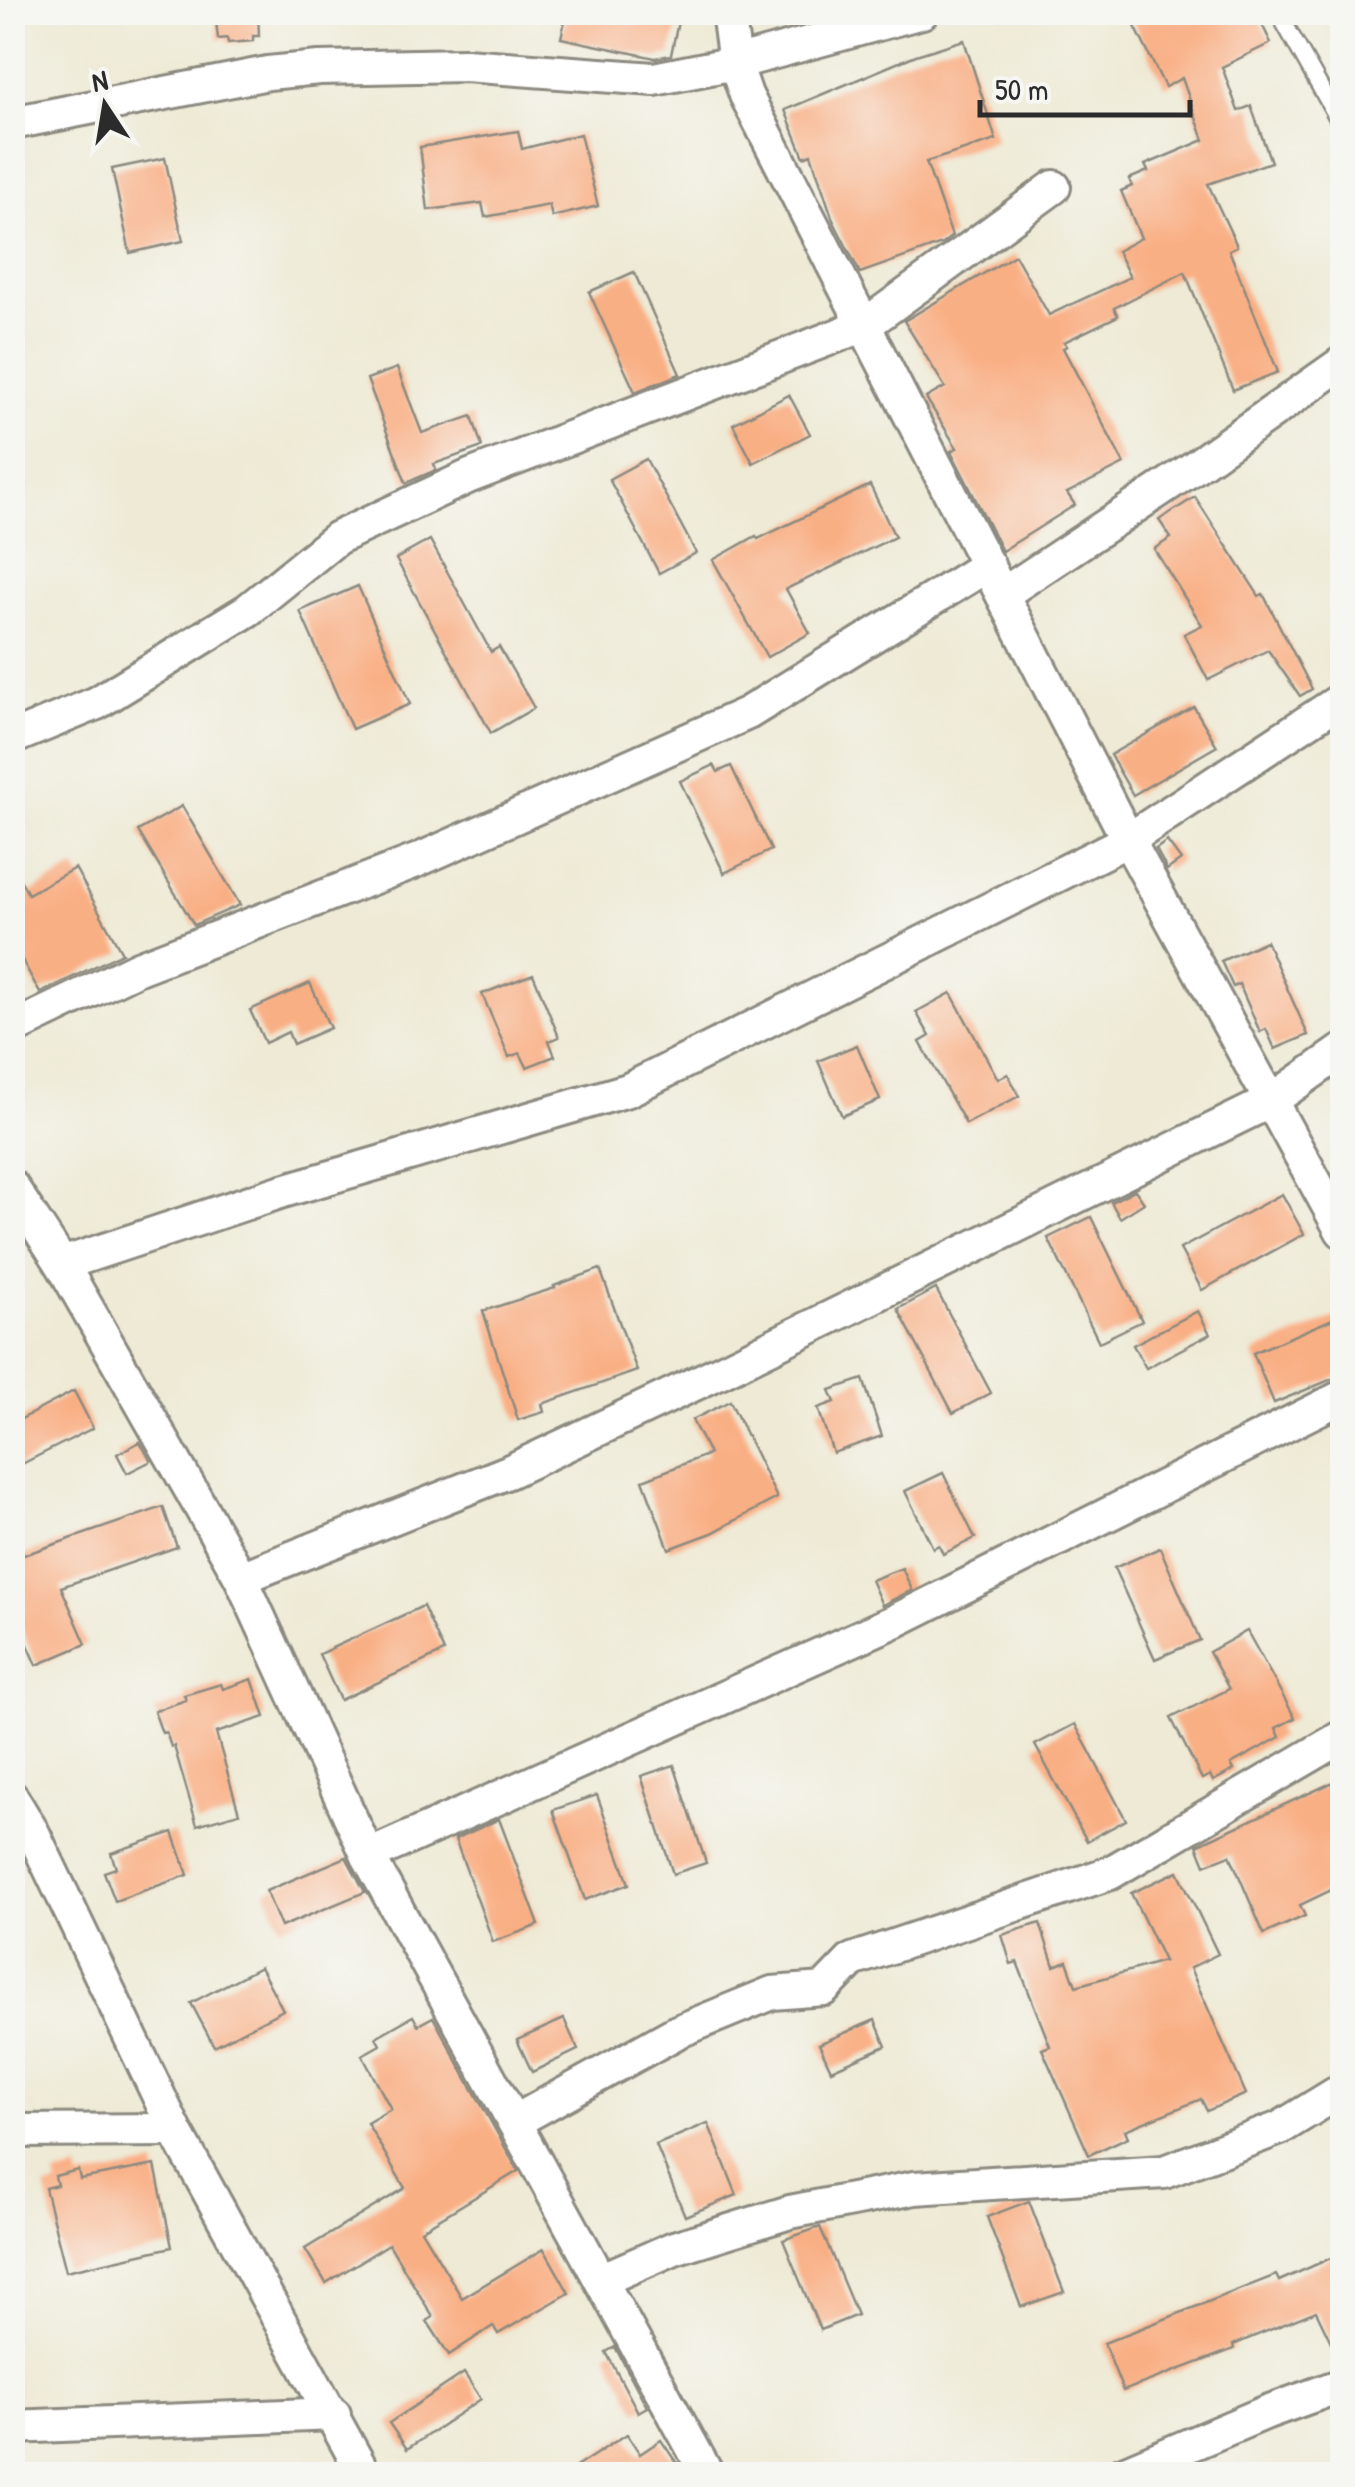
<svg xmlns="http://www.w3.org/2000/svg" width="1355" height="2487" font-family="'Patrick Hand',sans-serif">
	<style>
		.building { fill: #f9af84 }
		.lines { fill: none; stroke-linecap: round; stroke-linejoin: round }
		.lane-casing { stroke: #8c8a80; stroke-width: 20 }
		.street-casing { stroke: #8c8a80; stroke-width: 38 }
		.lane { stroke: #fff; stroke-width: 15 }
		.street { stroke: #fff; stroke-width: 32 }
	</style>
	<rect width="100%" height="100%" fill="#f6f6f2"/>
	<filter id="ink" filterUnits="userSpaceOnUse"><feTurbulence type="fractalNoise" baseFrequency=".01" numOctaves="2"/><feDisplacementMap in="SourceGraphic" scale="20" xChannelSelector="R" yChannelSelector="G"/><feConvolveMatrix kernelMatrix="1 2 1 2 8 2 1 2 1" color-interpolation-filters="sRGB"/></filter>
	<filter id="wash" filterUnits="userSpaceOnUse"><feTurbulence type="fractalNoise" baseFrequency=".0048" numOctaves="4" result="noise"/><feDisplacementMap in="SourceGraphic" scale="40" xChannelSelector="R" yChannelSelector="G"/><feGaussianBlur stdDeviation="2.25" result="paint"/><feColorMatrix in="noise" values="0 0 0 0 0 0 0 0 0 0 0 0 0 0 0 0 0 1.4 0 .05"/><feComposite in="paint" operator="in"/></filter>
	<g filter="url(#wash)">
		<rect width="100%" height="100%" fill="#eeead5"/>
		<g id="blocks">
			<!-- building -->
			<g class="building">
				<polygon points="215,12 258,12 259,36 253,36 253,41 228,43 227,38 218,39"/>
				<polygon points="567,12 680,12 671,55 655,58 561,38"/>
				<polygon points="1128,12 1256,12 1271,43 1222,67 1238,111 1251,106 1271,162 1208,184 1237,246 1229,250 1278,372 1233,390 1185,272 1114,308 1118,316 1064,342 1067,346 1063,348 1124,464 1067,493 1075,505 1002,551 951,451 957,448 926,398 945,387 904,321 1015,255 1049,315 1130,277 1117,251 1141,238 1121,191 1132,186 1129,179 1148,171 1145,165 1204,140 1182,78 1165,87"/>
				<polygon points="964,40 996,140 926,162 952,236 942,244 860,273 833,220 811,154 804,157 785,110 916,55"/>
				<polygon points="518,131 522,149 580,134 598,206 552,217 549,205 485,217 482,203 428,210 420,147"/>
				<polygon points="165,158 183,241 130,253 112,169"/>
				<polygon points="634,272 680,374 635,392 589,292"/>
				<polygon points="397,368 422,433 472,416 482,447 434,464 436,470 406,483 367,379"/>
				<polygon points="789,395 810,434 753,463 733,424"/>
				<polygon points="646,459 696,553 659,573 609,479"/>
				<polygon points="870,485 895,537 786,589 810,633 767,657 713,560 756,536 758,539"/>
				<polygon points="1195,497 1259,596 1263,594 1312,689 1300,696 1268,650 1208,680 1184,634 1202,625 1154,549 1171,538 1159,520"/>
				<polygon points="430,540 491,652 499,647 534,708 491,733 396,559"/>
				<polygon points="358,586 410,704 352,729 300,611"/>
				<polygon points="1194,707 1217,746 1133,795 1110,755"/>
				<polygon points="714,765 718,772 731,766 771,850 724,873 680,781"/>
				<polygon points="182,806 240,905 194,925 138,831"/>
				<polygon points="1167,841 1181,860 1167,870 1156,849"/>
				<polygon points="12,864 28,894 75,868 122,953 40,993 12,941"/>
				<polygon points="1266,941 1308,1035 1275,1049 1266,1029 1260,1032 1239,984 1233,987 1221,961"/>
				<polygon points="533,974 559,1037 549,1041 555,1056 527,1067 520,1053 509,1057 482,994"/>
				<polygon points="310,983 330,1028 293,1044 288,1032 265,1043 250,1010"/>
				<polygon points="951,993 998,1079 1008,1074 1019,1096 966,1124 920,1042 930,1036 916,1012"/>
				<polygon points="857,1045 880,1100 842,1116 818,1061"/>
				<polygon points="1135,1190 1144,1203 1120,1218 1111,1202"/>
				<polygon points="1282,1194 1304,1234 1202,1290 1180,1249"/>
				<polygon points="1091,1217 1142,1321 1099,1342 1048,1238"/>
				<polygon points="600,1269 637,1371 542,1404 544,1412 518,1420 483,1311 555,1288 554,1286"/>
				<polygon points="936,1289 991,1393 953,1413 898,1309"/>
				<polygon points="1198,1311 1210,1334 1146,1368 1133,1345"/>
				<polygon points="1342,1315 1342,1375 1274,1403 1253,1353"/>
				<polygon points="863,1379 882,1436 833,1453 818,1408 835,1402 830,1390"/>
				<polygon points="74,1391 93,1428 12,1469 12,1424"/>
				<polygon points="730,1401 777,1498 712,1533 669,1549 643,1480 709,1454 692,1420"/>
				<polygon points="140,1442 151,1461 127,1473 117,1454"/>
				<polygon points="943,1473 975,1538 943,1554 939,1545 933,1548 905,1491"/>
				<polygon points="163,1507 177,1547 61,1587 86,1644 37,1665 12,1609 12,1559"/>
				<polygon points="1160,1548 1200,1640 1155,1659 1114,1568"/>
				<polygon points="902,1568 912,1590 882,1605 871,1580"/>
				<polygon points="423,1606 444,1652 340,1700 319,1654"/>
				<polygon points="1247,1631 1295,1718 1276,1728 1280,1737 1231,1764 1234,1770 1213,1781 1210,1775 1202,1779 1171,1718 1229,1689 1209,1652"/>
				<polygon points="252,1679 265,1717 216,1733 239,1813 197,1825 174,1746 171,1747 166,1732 162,1733 154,1711 186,1700 184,1695 221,1684 223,1689"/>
				<polygon points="1075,1724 1126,1820 1087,1841 1035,1745"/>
				<polygon points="674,1765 706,1863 673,1874 641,1776"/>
				<polygon points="1342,1778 1342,1885 1300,1905 1305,1916 1264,1934 1230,1855 1205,1865 1197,1845"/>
				<polygon points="597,1795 629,1884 585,1900 553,1810"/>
				<polygon points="499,1819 539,1925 493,1942 455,1839"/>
				<polygon points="173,1832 188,1875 115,1901 104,1872 116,1868 111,1853"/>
				<polygon points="346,1857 365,1892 281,1927 266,1891"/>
				<polygon points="1178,1871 1218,1954 1190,1968 1246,2094 1207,2111 1201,2099 1125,2130 1128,2137 1089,2155 1042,2049 1050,2046 1017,1962 1011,1964 1002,1935 1040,1923 1054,1966 1067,1961 1076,1986 1164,1961 1131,1893"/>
				<polygon points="260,1967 283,2010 214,2046 191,2003"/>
				<polygon points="413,2016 418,2025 433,2017 518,2171 421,2230 462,2298 544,2249 569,2293 498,2334 493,2326 449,2355 427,2321 433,2317 389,2244 326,2283 305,2249 405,2188 367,2123 391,2109 362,2055 380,2045 376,2037"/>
				<polygon points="564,2019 578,2050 532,2072 517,2040"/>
				<polygon points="875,2020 886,2046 831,2070 819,2044"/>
				<polygon points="708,2123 737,2195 685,2216 656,2145"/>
				<polygon points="155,2165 172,2247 66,2271 45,2188 57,2185 55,2176 78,2170 80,2179"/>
				<polygon points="1029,2201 1064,2292 1021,2307 987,2217"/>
				<polygon points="820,2227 857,2315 820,2330 783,2240"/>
				<polygon points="1342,2253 1342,2365 1316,2311 1233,2345 1234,2349 1123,2391 1104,2343 1276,2275 1279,2281"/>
				<polygon points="615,2347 647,2407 638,2412 606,2352"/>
				<polygon points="464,2373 481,2399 407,2449 389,2423"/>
				<polygon points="627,2434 640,2454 661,2440 684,2474 565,2474"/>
			</g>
		</g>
	</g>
	<g filter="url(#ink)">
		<use href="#blocks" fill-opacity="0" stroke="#8c8a80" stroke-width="2.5"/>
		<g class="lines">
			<!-- lane casing -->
			<g class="lane-casing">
				<polyline id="lane" points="1278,12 1342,126"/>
			</g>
			<!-- street casing -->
			<g class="street-casing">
				<g id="street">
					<polyline points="728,12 735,63 746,95 1128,840 1342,1231"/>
					<polyline points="12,123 268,73 319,68 465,65 654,79 735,63 922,12"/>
					<polyline points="1003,594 1193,468 1342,363"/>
					<polyline points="12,738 97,703 248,610 337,538 470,476 865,325 1054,187"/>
					<polyline points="12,1029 138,968 416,861 748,713 988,565"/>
					<polyline points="12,1187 62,1264 241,1578 368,1856 707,2474"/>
					<polyline points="62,1264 283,1191 628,1090 1128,840 1342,699"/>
					<polyline points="241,1578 508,1472 709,1377 1271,1101 1342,1051"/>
					<polyline points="12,1798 33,1833 175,2130 364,2474"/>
					<polyline points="368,1856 895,1621 1342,1397"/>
					<polyline points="514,2122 677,2032 772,1993 824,1989 852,1960 1110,1873 1342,1737"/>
					<polyline points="12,2131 175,2130"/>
					<polyline points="601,2280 674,2248 790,2212 914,2188 1164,2172 1280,2128 1342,2090"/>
					<polyline points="12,2427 334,2414"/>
					<polyline points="1121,2474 1267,2412 1342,2385"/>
				</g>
			</g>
			<!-- lane -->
			<use href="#lane" class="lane"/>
			<!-- street -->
			<use href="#street" class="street"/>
		</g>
	</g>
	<!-- margin -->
	<rect width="1355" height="2487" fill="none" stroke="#f6f6f2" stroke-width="50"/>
	<!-- north arrow -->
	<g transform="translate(105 105) rotate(348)" stroke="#f6f6f2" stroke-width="8" paint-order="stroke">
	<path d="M0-8L18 38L0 25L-18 38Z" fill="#2b2b2b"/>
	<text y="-15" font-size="28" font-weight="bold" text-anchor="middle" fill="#2b2b2b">N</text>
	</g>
	<!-- scale -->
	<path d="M980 100v15h210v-15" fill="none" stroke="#2b2b2b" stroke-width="5"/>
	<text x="995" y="100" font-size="30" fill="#2b2b2b" stroke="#f6f6f2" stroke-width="8" paint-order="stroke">50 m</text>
</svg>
